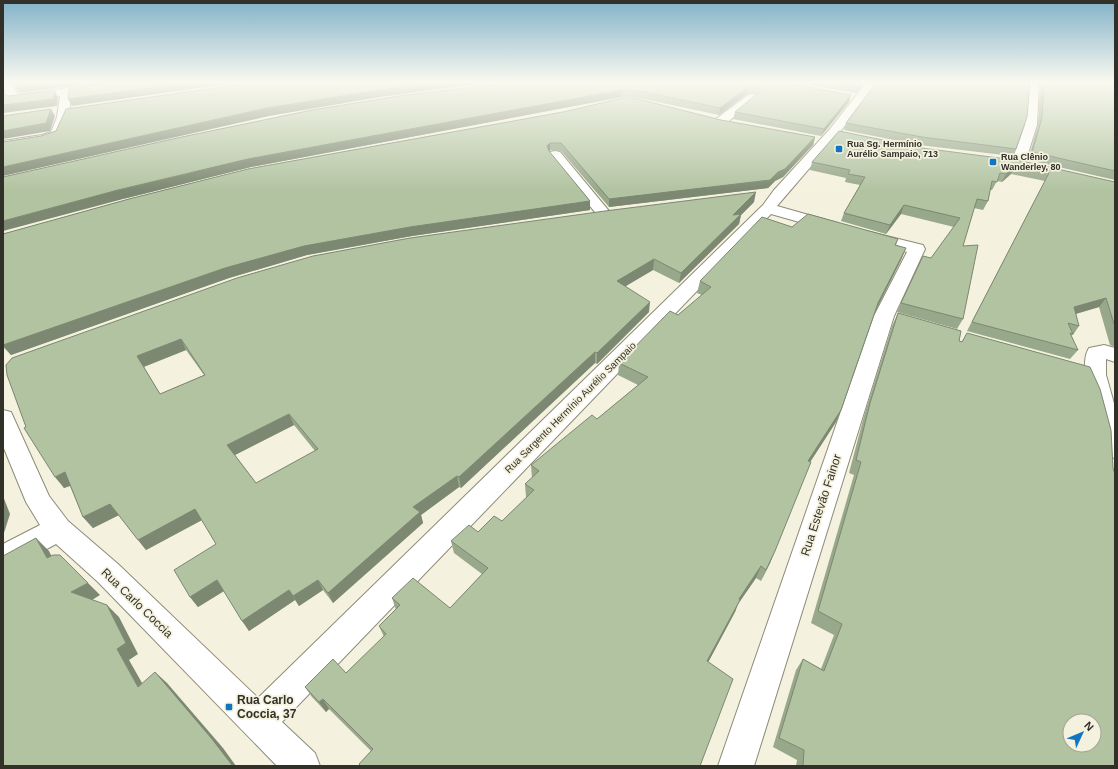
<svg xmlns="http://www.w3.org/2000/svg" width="1118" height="769" font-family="Helvetica,sans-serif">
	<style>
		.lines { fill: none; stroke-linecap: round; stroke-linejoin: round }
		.street-casing { stroke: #8d8b79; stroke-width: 2 }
		.street { fill: #fff; fill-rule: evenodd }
		.wall { fill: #98a88a; fill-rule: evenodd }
		.shaded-wall { fill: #7c8871 }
		.building { fill: #b1c3a1; stroke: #7c8871; fill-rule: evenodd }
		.poi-dot { fill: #1176c2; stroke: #f4f1de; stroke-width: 1.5 }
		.labels { text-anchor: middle; stroke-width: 3.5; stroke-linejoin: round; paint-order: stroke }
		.far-poi-label { font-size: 9px; font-weight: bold; fill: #313029; stroke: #f4f1de; text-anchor: start }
		.street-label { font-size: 10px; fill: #313029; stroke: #f4f1de }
		.near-street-label { font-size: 12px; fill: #313029; stroke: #f4f1de }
		.near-poi-label { font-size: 12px; font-weight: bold; fill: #313029; stroke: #f4f1de; text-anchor: start }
	</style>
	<rect width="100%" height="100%" fill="#f4f1de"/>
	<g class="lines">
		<!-- street casing -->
		<g class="street-casing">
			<g id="street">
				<path d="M3,83h7l8,12 87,-12h29l-5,3 -58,8 -2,23 -9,20 -15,5 -42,7v-8l39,-6 9,-3 6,-15 3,-21 -48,6 -6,-3c1,-6 -3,-10 -3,-16z"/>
				<polygon points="866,83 877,83 837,136 777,206 837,223 839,226 837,229 831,231 771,214 282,722 315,753 320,766 277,766 98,582 56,544 13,567 3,571 3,544 40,525 26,502 3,446 3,410 11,412 49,496 68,521 118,564 258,698 763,205 774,190 829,130"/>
				<polygon points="1029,83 1039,83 1037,125 1025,163 1023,166 1013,166 1011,163 1025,125"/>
				<polygon points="752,94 756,95 758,97 756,99 724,125 716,125 714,122 716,119 748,95"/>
				<polygon points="555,151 560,152 609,211 612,214 609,217 604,219 599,217 548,155 550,152"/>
				<polygon points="866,231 923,245 925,249 894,316 754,766 718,766 874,316 907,252 860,239 858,236 860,233"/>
				<path d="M1104,345l11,3v14l-9,-3v16l9,32v51l-9,-2 -3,-7c-6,-23 -27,-82 -14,-101z"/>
			</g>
		</g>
		<!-- street -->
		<use href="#street" class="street"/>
	</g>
	<!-- wall -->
	<g class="wall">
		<polygon points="785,83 851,95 849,102 821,136 733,119 735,112 757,94 747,94 719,115 634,97 622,97 251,167 123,199 399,96"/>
		<polygon points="798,83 864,83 856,93"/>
		<polygon points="1040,83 1099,83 1115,88 1115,180 1028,160 1038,125"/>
		<polygon points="1104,83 1115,83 1115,87"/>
		<polygon points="721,120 815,137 813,145 783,177 775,181 768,188 609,207 561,151 550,150 549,152 590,201 590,210 412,236 307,255 229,278 11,355 3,347 3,234 129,199"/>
		<polygon points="846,123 1016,149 1012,156 919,145 844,130"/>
		<polygon points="922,148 1115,182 1115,347 1110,345 1099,307 1076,314 1079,326 1073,335 1072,335 1071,336 1078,350 1070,359 967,331 1045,181 1011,174 1002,182 997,181 992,190 990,190 988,201 983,210 974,208 963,246 963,319 957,329 897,312 901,303 931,258 954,227 901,214 886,234 841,221 844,213 860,185 845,182 846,178 810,170 812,162"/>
		<path d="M754,202l-13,13 -2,9 -60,59 -26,-13 -28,16 24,26 -52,52 -2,-1 -134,125 -2,-1 -38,28 2,8 -90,80 -10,-13 -24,16 -4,-6 -46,31 -25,-40 -26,16 -8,-10 26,-53 -14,-24 -56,30 -27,-35 -26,13 -10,-11 -13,-31 -6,2 -38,-61 -19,-52zM186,350l18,25 -44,19 -16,-27zM294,425l21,26 -59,32 -21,-28z"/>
		<polygon points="792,227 898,239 896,245 906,248 901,260 876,310 841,410 836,422 810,462 770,563 761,581 756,578 738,604 735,612 708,662 700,766 361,766 359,764 371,751 329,709 326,712 312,697 305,687 346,673 384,637 379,626 396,610 392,598 450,608 482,574 454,553 451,541 478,532 502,521 527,497 526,497 525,484 532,478 531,465 597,419 638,385 618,375 619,363 678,315 702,295 697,293 700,281"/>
		<polygon points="898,313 962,342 967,333 1115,766 796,766 797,760 773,747 796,670 803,659 821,669 834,635 811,623 854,475 849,473 864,416 892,326"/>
	</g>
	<!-- shaded-wall -->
	<g class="shaded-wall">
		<polygon points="41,83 94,83 19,93 15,87"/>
		<polygon points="184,83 234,83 72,106 68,99"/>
		<polygon points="431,83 486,83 380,97 269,116 3,176 3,167 267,108 379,90"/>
		<polygon points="861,83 864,83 856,93 858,87"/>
		<polygon points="748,87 747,94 719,115 720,108"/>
		<polygon points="622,90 622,97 251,167 123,199 3,231 3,221 118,190 248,159"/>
		<polygon points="55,91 58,98 57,106 3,113 3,105"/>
		<polygon points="851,95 849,102 821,136 824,129"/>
		<polygon points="51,109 55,116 50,131 3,139 3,131"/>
		<polygon points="815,137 813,145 783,177 775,181 768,188 609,207 609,199"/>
		<polygon points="550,143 550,150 547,154 547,146"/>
		<polygon points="1015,166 1011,174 1002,182 1006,174"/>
		<polygon points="756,192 754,202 741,215 739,224 679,283 681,273 733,215"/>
		<polygon points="590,201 590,210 412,236 307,255 229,278 11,355 3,345 225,268 304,246 410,227"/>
		<polygon points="904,205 901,214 886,234 890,225"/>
		<polygon points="906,248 901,260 873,316 878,303"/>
		<polygon points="654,259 653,270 616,292 617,281"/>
		<polygon points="1106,298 1099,307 1068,316 1074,307"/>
		<polygon points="650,302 649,312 597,364 597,353"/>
		<polygon points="181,339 186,350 143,367 137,356"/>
		<polygon points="595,352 595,363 461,488 459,477"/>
		<polygon points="841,410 836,422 803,473 808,461"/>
		<polygon points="289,414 294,425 233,456 227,445"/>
		<polygon points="65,472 75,484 64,488 55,477"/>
		<polygon points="457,476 459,487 421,515 423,523 333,603 328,593 413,507"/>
		<polygon points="3,496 10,514 3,536"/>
		<polygon points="110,504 119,515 93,528 83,517"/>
		<polygon points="195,509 202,520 146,550 138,540"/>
		<polygon points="36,538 49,551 59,571 47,558"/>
		<polygon points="775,551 770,563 761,581 766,570"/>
		<polygon points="761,566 756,578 738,604 735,612 703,672 707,661 739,599"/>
		<polygon points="217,580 224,591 198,607 190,597"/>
		<polygon points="318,580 323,590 299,606 293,596"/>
		<polygon points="88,583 100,595 84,605 71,592"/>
		<polygon points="289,590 295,600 249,631 242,621"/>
		<polygon points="107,605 119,617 138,654 129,660 150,697 138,687 117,649"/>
		<polygon points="155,672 167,683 223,748 236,766 231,766"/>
		<polygon points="323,699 329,709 326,712 319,702"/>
	</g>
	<!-- building -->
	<g class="building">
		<polygon points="13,83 41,83 15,87"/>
		<polygon points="110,83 184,83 68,99 69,89"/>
		<polygon points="250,83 431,83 379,90 267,108 3,167 3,142 41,136 56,131 66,109"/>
		<polygon points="506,83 785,83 851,95 824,129 735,112 761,91 757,87 748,87 720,108 635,90 622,90 248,159 118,190 3,221 3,177 177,138 312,110 399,96"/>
		<polygon points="838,83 861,83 858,87"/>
		<polygon points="876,83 1030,83 1027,117 1016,149 922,137 846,123"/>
		<polygon points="1044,83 1099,83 1115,88 1115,171 1032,152 1042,118"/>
		<polygon points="55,91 53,99 3,105 3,94 8,96"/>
		<polygon points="623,98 634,98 721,120 815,137 785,169 778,172 770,180 609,199 561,143 550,143 547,146 549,151 590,201 410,227 304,246 225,268 3,345 3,234 129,199 248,169 563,112"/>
		<polygon points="51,109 46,123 3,131 3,116"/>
		<polygon points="839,131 922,148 1022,161 1115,182 1115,327 1106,298 1074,307 1079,326 1068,323 1073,334 1070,333 1078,350 972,322 1049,173 1015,166 1006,174 1000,173 997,182 992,181 988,201 977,199 963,246 978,245 963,319 901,303 923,256 931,258 960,218 904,205 890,225 844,213 865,177 848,174 850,170 812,162"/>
		<path d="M756,192l-23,23 8,-1 -60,59 -27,-14 -37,22 33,21 -53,51 -2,-1 -136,125 -2,-1 -44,31 7,5 -92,81 -10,-13 -25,16 -4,-6 -47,31 -25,-41 -27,17 -16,-27 42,-26 -21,-35 -57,31 -28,-36 -27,13 -18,-45 -10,5 -31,-49 2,-1 -19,-52 -1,-10 6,-7 225,-80 76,-22 97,-18 195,-27zM181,339l24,36 -45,19 -23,-38zM289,414l29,35 -62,34 -29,-38z"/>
		<polygon points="808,214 898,239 895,245 906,248 878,303 841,410 808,461 811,462 775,551 766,570 761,566 739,599 740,600 707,661 733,679 700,766 361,766 359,764 373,749 323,699 319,702 305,687 333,659 346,673 386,634 379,626 400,605 392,598 413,578 450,608 488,568 451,541 469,525 478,532 494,516 502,521 534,490 525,484 539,471 531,465 592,415 597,419 648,377 619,363 670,311 678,315 711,287 700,281 762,217 792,227"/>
		<path d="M898,313l63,18 -2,10 3,1 5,-9 123,34 10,22 11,41 2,38 2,6v292h-312l1,-16 -25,-12 24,-79 21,12 18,-47 -24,-13 43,-149 -5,-2 14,-57zM1070,721h24v24h-24z"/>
		<polygon points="36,538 47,558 53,555 60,555 88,583 71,592 107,605 126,643 117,649 138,687 155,672 212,739 232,765 231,766 3,766 3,556"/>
	</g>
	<!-- sky -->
	<linearGradient id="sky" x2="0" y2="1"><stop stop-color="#82b2c8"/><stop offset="0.43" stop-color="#faf9f0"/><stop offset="1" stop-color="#faf9f0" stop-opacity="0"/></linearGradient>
	<rect width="1118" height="191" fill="url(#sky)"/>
	<!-- markers -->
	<g class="poi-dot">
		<rect x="835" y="145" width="8" height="8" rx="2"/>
		<rect x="989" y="158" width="8" height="8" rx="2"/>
		<rect x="225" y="703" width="8" height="8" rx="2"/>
	</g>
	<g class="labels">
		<!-- far-poi labels -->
		<g class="far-poi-label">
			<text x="847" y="147">Rua Sg. Hermínio<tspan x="847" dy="10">Aurélio Sampaio, 713</tspan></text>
			<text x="1001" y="160">Rua Clênio<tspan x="1001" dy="10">Wanderley, 80</tspan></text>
		</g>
		<!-- street labels -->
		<g class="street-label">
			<text transform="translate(570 407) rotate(-45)" y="4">Rua Sargento Hermínio Aurélio Sampaio</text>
		</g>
		<!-- near-street labels -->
		<g class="near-street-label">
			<text transform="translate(821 505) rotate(-72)" y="4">Rua Estevão Fainor</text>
			<text transform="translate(137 603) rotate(44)" y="4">Rua Carlo Coccia</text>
		</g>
		<!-- near-poi labels -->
		<g class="near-poi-label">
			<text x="237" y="704">Rua Carlo<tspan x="237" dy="14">Coccia, 37</tspan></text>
		</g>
	</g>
	<!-- border -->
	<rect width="1118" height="769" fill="none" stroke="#313029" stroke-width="8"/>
	<!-- north arrow -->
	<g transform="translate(1082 733) rotate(46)"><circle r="19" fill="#f4f1de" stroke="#a6a496"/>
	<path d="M0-3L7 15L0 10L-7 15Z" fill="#1176c2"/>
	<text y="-6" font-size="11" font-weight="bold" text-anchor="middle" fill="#313029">N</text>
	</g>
</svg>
